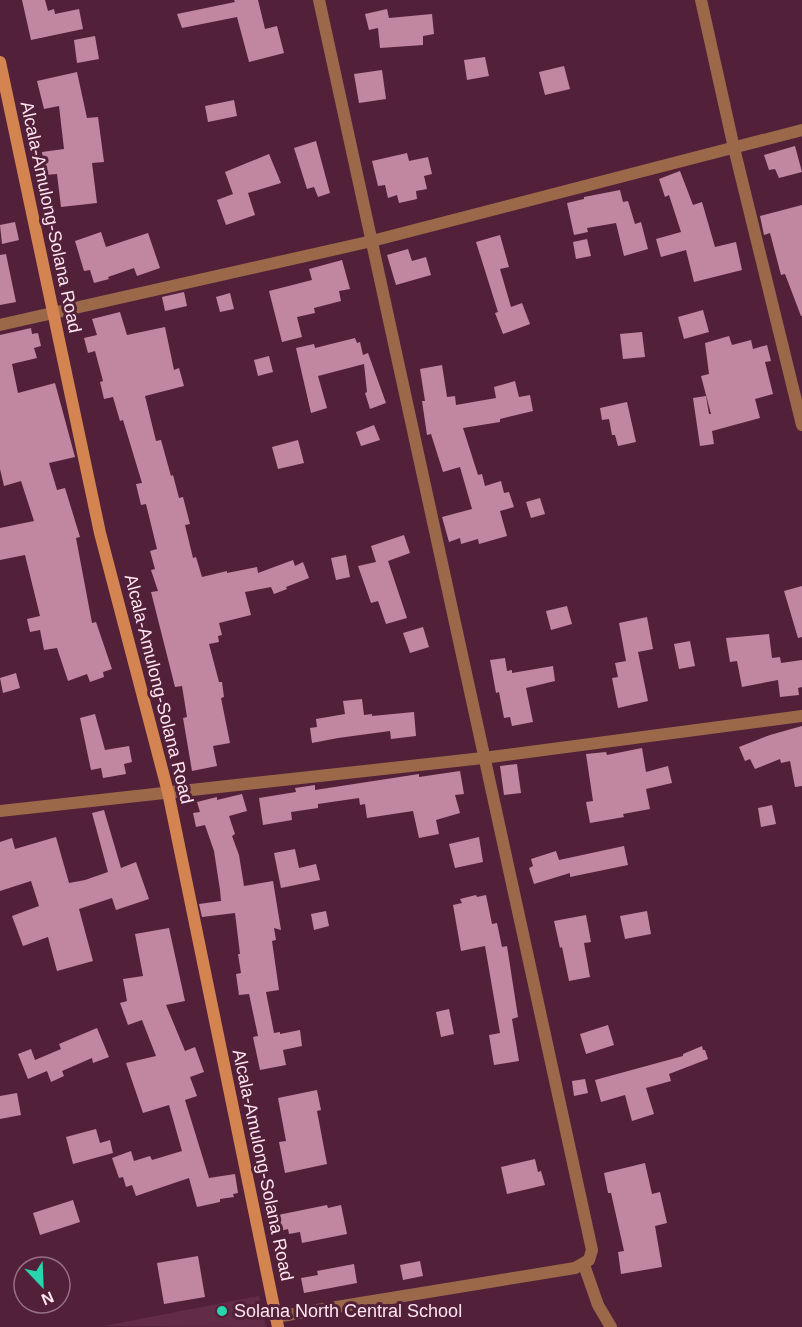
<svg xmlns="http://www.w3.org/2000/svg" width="802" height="1327" font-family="Helvetica,sans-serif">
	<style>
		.built { fill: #622c46 }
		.building { fill: #c187a0 }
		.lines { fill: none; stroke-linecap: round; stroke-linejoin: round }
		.street { stroke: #9b694a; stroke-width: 12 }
		.secondary { stroke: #d48451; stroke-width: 12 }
		.poi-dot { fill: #28d5ad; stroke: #522139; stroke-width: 2 }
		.labels { text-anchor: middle; stroke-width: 6; stroke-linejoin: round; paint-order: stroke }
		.street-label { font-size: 18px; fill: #ffe5ef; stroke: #522139 }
		.poi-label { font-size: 18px; fill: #ffe5ef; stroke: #522139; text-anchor: start }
	</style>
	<rect width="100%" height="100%" fill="#522139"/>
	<!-- built -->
	<polygon class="built" points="259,1296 266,1327 104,1326"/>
	<!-- building -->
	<g class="building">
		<polygon points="22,0 45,0 48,11 54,9 55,14 79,9 83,29 31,40"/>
		<polygon points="234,0 258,0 265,29 277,26 284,53 249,62 237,17 182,28 177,14 235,2"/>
		<polygon points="387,9 389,18 432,14 434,34 423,36 423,45 380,48 378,28 369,30 365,14"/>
		<polygon points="95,36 99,59 77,63 74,40"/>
		<polygon points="485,57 489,76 467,80 464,60"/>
		<polygon points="564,66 570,89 545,95 539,72"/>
		<polygon points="382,70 386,99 359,103 354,74"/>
		<polygon points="77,72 87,118 98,117 104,162 92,163 97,203 61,207 57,174 45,175 42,152 64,149 59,106 44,109 37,81"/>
		<polygon points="234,100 237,116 208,122 205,106"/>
		<polygon points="316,141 330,193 318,197 314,187 307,189 294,148"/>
		<polygon points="795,146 802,172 779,178 775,169 769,170 764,155"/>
		<polygon points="407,153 409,161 428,157 432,174 424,176 427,189 416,191 417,199 399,203 397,195 388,198 385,185 378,186 372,161"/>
		<polygon points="269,154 281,183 248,193 255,215 226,225 217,200 233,194 225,172"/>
		<polygon points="680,171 693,205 702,202 715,247 736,242 742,270 694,282 686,250 661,257 656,239 681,232 669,195 665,197 659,179"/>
		<polygon points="620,190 623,202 628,201 635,224 641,222 648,249 624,256 616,223 587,228 588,232 574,235 567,203 584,199 584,197"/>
		<polygon points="802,205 802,316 801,316 785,274 781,275 770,233 764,235 760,216"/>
		<polygon points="15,222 19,240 2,244 0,225"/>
		<polygon points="101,232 106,247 148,233 160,268 137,276 134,268 108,277 109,279 94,283 90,270 84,271 75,241"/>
		<polygon points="500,235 509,267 500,269 511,307 522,303 530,324 503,334 495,313 498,312 476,242"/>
		<polygon points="587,239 591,256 576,259 573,242"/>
		<polygon points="408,249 412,261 426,257 431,275 396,285 387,255"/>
		<polygon points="6,254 16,302 0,305 0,255"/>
		<polygon points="342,260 350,289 339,291 341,301 314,308 315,313 297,317 302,337 282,342 269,291 312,280 309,269"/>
		<polygon points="184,292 187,306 165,311 162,297"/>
		<polygon points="230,293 234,309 220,312 216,297"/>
		<polygon points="703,310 709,332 684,339 678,317"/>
		<polygon points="120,312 127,335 165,327 174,370 179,368 184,386 145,396 156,441 161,440 171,476 173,475 179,498 183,497 190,524 185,525 193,558 196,557 202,577 227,571 227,573 257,567 258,573 293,560 295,566 303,562 309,578 286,587 287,589 274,594 271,587 245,592 251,615 219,623 222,635 218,636 219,642 209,644 219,682 222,682 224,697 221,698 230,743 213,746 217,766 192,771 183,718 187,717 182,686 175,687 151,592 158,591 151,570 155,569 150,551 157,549 146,504 141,505 136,484 142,483 123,420 120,421 113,397 104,399 100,382 103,381 95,351 88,353 84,338 97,335 92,319"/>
		<polygon points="31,328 32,334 38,333 41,346 34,348 37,358 12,364 18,393 55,383 75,457 49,463 57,490 65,488 80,537 76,538 92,623 96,622 112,669 103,672 104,677 90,682 87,674 68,681 57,648 44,650 40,630 30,632 27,619 40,616 25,555 0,560 0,528 34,521 21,481 4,486 0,469 0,335"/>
		<polygon points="642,332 645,357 623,359 620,334"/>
		<polygon points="729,336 732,345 751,340 753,349 767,345 771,361 765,362 773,394 755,399 760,418 712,431 714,444 700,446 693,398 706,396 709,414 711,414 701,376 709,374 705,343"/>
		<polygon points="355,338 357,343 360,342 363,355 368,353 386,403 370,409 365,393 367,392 364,364 318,376 327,408 311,413 296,348 314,344 315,348"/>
		<polygon points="269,356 273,372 258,376 254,360"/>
		<polygon points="442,365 447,397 455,396 456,405 496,398 494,387 515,381 519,397 530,395 533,411 500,419 500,422 463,428 478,475 482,474 485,486 501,481 504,493 509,492 514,507 500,511 507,536 479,544 478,539 461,544 460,538 449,542 442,517 472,509 460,467 443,472 431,434 427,435 422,401 425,401 420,369"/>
		<polygon points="627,402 636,442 618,446 615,435 612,435 609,419 602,420 600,408"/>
		<polygon points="374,425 380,440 361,446 356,432"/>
		<polygon points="298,440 304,463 278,469 272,447"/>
		<polygon points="540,498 545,514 531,518 526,502"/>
		<polygon points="404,535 410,553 388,561 407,618 386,624 378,601 371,603 358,566 376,562 371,546"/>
		<polygon points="346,555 350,577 336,580 331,558"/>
		<polygon points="802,586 802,637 798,638 784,591"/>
		<polygon points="567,606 572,624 551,630 546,611"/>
		<polygon points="647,617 653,649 638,652 648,701 618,708 612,678 618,677 615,663 626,661 619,623"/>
		<polygon points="423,627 429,647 410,653 403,633"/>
		<polygon points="769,634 772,658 780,657 781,663 802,660 802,687 798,688 799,695 780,697 778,680 742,687 737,661 730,662 726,638"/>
		<polygon points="690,641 695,666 679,669 674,644"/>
		<polygon points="505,658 507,671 512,670 512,673 553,666 555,681 526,688 533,722 512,726 510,717 504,718 499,692 496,693 490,660"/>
		<polygon points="16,673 20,688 3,693 0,678"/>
		<polygon points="362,699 364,715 372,714 372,716 414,712 416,736 391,739 390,731 338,738 312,743 310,728 317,727 316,719 345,714 343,701"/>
		<polygon points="95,714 105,750 129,746 132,762 124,764 126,774 103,778 101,768 91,770 80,718"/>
		<polygon points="802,726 802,786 795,787 790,761 781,763 780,759 755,769 750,759 745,761 739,747 770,735"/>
		<polygon points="642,748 646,772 668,766 672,783 646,789 650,809 623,814 624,817 590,823 586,802 593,801 586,754 606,752 607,755"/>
		<polygon points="517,764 521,793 504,795 500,766"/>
		<polygon points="460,771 464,794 455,795 460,813 436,820 439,834 419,838 413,811 367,818 365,804 360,805 359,798 318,804 318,808 291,812 292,820 263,825 259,798 296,792 295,788 315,785 315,790 419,774 419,777"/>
		<polygon points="242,794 247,811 229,816 235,834 232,836 239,855 244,886 273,881 281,930 274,928 276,940 272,941 279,990 266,992 274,1033 280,1032 280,1034 300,1030 302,1046 283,1050 286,1065 260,1070 253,1037 258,1036 249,994 239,995 236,974 241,973 238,954 240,954 235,913 202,917 199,904 221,901 220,890 214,851 205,825 196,827 193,813 200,812 197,802 217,797 217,800"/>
		<polygon points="772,805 776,824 761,827 758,808"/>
		<polygon points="104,810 121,868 136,862 149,899 116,910 112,898 79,909 93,961 57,971 48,937 23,946 12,916 39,906 31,881 0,891 0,842 12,838 15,849 56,837 69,883 85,880 108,872 92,813"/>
		<polygon points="479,837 483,862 455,868 449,844"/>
		<polygon points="624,846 628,865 570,877 570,873 534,884 529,868 533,866 531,859 556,851 559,860"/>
		<polygon points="295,849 299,868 316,864 320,880 281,888 274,853"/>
		<polygon points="476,895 477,897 486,895 492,924 497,923 502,947 507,946 518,1017 512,1019 519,1061 494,1065 489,1035 500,1033 485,946 461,951 453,905 462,903 460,899"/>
		<polygon points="326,911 329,926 314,930 311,914"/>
		<polygon points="647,911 651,934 625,939 620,916"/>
		<polygon points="586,915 591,942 584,943 590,977 569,981 562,947 560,948 554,921"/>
		<polygon points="169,928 185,1001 166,1005 185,1051 195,1047 204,1072 190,1077 197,1096 185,1100 209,1178 235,1174 238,1193 233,1194 234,1197 220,1199 220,1202 197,1207 189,1178 136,1196 132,1185 126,1187 123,1177 119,1178 112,1158 131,1151 134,1161 150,1156 152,1160 182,1151 169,1105 143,1113 126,1063 156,1056 142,1020 128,1025 120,1003 127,1001 123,979 143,976 135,934"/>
		<polygon points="449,1009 454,1034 441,1037 436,1012"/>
		<polygon points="608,1025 614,1045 586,1054 580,1034"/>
		<polygon points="97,1028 109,1057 93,1063 92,1058 62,1071 64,1076 51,1082 47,1071 28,1079 18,1054 31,1049 35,1060 61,1049 59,1044"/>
		<polygon points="702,1046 703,1050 705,1050 708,1059 669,1074 671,1081 646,1088 654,1114 632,1121 625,1095 601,1102 595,1080 683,1056 683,1054"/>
		<polygon points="585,1079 588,1093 574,1096 572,1081"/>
		<polygon points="317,1090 321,1110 317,1111 327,1164 285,1173 279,1142 286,1141 278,1098"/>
		<polygon points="17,1093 21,1115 0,1119 0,1096"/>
		<polygon points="96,1129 100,1143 110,1140 113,1153 73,1164 66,1137"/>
		<polygon points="535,1159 538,1172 541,1171 545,1185 507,1194 501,1167"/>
		<polygon points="645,1163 652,1194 660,1192 667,1223 655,1226 662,1267 621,1274 618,1252 624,1251 611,1193 608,1193 604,1173"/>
		<polygon points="73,1200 80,1222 40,1235 33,1213"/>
		<polygon points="327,1205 328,1208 341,1205 347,1234 302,1243 300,1232 289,1234 288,1229 276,1232 273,1216"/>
		<polygon points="198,1256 205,1297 164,1304 157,1263"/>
		<polygon points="420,1261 423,1276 403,1280 400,1265"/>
		<polygon points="354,1264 357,1283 304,1293 301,1278 318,1275 317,1271"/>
	</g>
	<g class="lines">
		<!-- street -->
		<g class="street">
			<polyline points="701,0 734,148 802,425"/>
			<polyline points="0,325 372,241 802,130"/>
			<polyline points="0,811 483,758 802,716"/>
			<polyline points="584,1265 598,1305 611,1327"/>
			<polyline points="275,1317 575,1268 589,1260 592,1250 319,0"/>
		</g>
		<!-- secondary -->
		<polyline class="secondary" points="0,62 100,533 168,792 278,1327"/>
	</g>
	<!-- markers -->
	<circle class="poi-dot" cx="222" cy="1311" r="6"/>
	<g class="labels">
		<!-- street labels -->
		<g class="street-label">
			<text transform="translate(51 217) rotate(78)" y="6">Alcala-Amulong-Solana Road</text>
			<text transform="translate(159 689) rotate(76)" y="6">Alcala-Amulong-Solana Road</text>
			<text transform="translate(263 1165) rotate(78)" y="6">Alcala-Amulong-Solana Road</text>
		</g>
		<!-- poi labels -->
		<g class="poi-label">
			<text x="234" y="1317">Solana North Central School</text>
		</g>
	</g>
	<!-- north arrow -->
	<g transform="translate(42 1285) rotate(157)"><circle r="28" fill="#522139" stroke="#976f82" stroke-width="1.5"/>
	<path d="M0-4.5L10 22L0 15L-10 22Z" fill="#28d5ad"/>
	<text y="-9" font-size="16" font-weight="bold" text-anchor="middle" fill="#ffe5ef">N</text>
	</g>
</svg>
